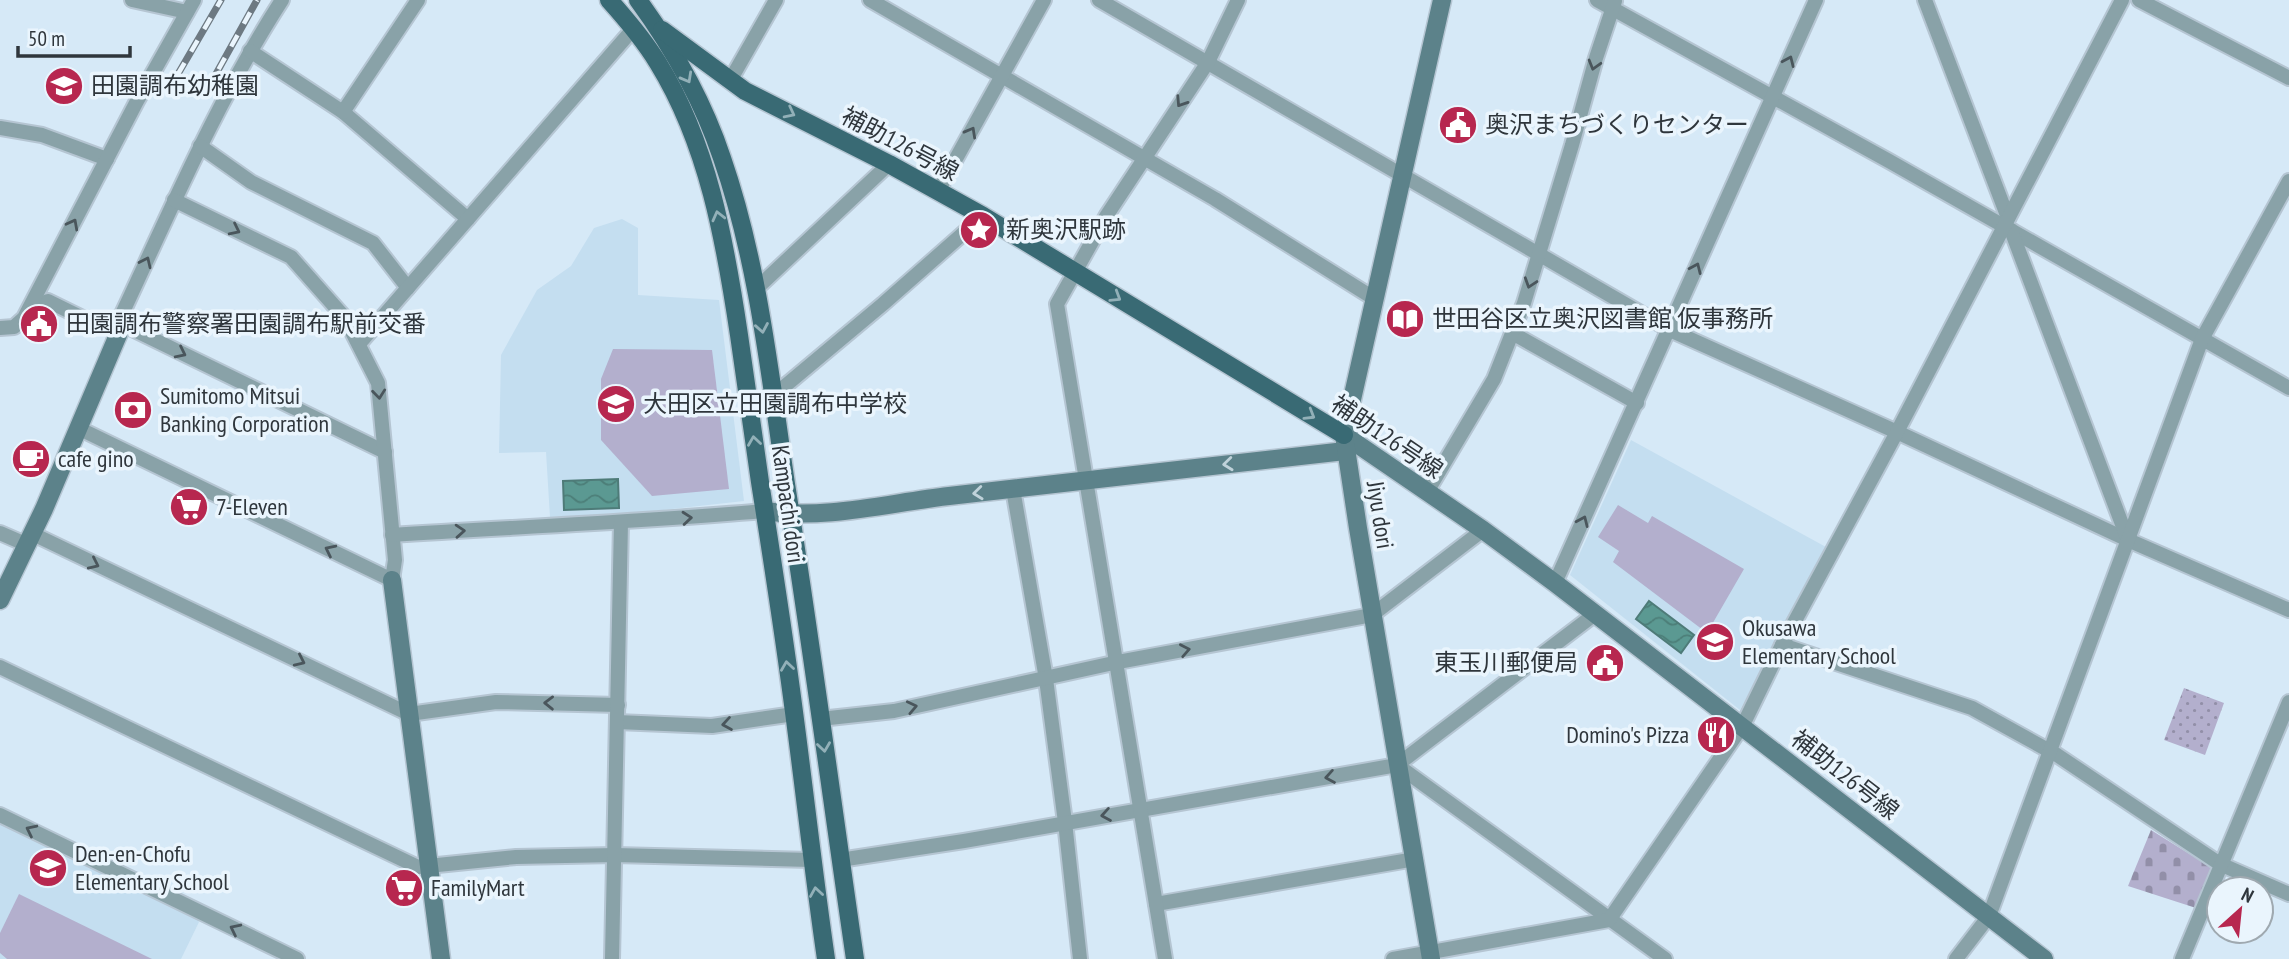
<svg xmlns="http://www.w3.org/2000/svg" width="2289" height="959" font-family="'PT Sans Narrow','Noto Sans JP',sans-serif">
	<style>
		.built { fill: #c4def0 }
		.grass { fill: #b3afcd }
		.cemetery { fill: url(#cemetery-stones) }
		.park { fill: url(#park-dots) }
		.water { fill: url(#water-waves); stroke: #4e7b78; stroke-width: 2 }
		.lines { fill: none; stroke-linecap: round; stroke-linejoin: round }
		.street-casing { stroke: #b5c5d2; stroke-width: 18 }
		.secondary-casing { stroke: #b5c5d2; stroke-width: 21 }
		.primary-casing { stroke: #b5c5d2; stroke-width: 21 }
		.street { stroke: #89a2a8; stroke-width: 14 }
		.secondary { stroke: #5c828a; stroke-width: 18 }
		.primary { stroke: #396a74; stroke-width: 18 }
		.rail-casing { stroke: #6d7982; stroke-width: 7 }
		.rail { stroke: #eaf5fd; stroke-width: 4.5; stroke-dasharray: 13; stroke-linecap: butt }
		.oneway { stroke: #4a565c }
		.oneway2 { stroke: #92b0b8 }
		.oneway3 { stroke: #bfd2da }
		.labels { text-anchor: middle; stroke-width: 7; stroke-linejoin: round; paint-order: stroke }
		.poi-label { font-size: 24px; fill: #2f363c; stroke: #eaf5fd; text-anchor: start }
		.street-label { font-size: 24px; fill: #2f363c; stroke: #eaf5fd }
	</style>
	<defs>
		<pattern id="cemetery-stones" width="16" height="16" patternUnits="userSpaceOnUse" patternTransform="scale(1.75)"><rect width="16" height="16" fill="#b3afcd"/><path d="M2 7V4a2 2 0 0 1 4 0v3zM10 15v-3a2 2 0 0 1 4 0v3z" fill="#928fa8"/></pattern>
		<pattern id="park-dots" width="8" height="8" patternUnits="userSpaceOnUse" patternTransform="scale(1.75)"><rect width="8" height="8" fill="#b3afcd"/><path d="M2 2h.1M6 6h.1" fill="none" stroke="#928fa8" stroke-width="1.8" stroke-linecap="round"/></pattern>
		<pattern id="water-waves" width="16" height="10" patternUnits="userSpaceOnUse" patternTransform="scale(1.75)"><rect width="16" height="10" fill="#5b9992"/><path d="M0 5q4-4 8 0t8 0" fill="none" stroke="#4c7e78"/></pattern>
	</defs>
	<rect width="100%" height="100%" fill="#d6e9f7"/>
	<!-- built -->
	<g class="built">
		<polygon points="622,219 638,228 638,295 719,300 744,501 627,514 550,517 546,452 499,453 501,355 537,290 571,266 594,228"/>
		<polygon points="1631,440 1826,547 1740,710 1570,575"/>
		<polygon points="0,822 194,914 199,922 181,959 0,959"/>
	</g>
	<!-- grass -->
	<g class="grass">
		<polygon points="613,349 712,350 729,489 652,496 601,440 601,379"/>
		<polygon points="1618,505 1648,523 1652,516 1744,569 1707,633 1613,562 1619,551 1598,537"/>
		<polygon points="19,894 152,959 7,959 0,953 0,933"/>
	</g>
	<!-- cemetery -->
	<polygon class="cemetery" points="2151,830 2212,868 2196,908 2128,886"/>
	<!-- park -->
	<polygon class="park" points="2184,688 2224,703 2205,755 2164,740"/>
	<!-- water -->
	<g class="water">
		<polygon points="618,479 619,508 564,510 563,481"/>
		<polygon points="1649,601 1694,635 1681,653 1636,619"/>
	</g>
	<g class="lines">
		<!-- street casing -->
		<g class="street-casing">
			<g id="street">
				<polyline points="132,0 187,12"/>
				<path d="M282,0c-64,99 -110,207 -160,314l-2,9 265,129"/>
				<polyline points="870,0 1215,199 1375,299"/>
				<polyline points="1099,0 1670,330 1897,432 2128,540 2289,610"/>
				<polyline points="1597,0 1889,161 2289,388"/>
				<polyline points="1925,0 2008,218"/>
				<polyline points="2139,0 2289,78"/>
				<polyline points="250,51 343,112 468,219"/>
				<polyline points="731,79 776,0"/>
				<polyline points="343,112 418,0"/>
				<polyline points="0,128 42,135 107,159"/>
				<polyline points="200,146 251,182 373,243 408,288"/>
				<polyline points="938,191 1044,0"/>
				<polyline points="2011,230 2128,540"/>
				<polyline points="755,290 889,164"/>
				<polyline points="43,303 48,301 101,327"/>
				<polyline points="0,328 14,327 24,318 137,101 194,0"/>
				<polyline points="1512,333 1637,403"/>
				<polyline points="359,344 634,28"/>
				<polyline points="773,396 883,304 983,216"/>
				<polyline points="78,428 392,580 395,560 378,383 345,318 291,257 174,200"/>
				<polyline points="1013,489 1046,679 1065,822 1080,959"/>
				<polyline points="1427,492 1494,379 1524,303 1572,145 1596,58 1615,1"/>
				<polyline points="0,533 23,543"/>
				<polyline points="33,534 409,714 496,702 618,705"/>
				<path d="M392,535c124,-8 249,-13 373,-24"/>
				<polyline points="1555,583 1816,0"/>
				<polyline points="1782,645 1972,708 2057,755 2220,864 2289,894"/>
				<polyline points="0,667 418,867 516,857 615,855 811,860"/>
				<polyline points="820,719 894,711 1118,662 1372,615 1483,530"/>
				<polyline points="617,722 712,726 794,714"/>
				<polyline points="1397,765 1665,959"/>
				<polyline points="0,815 297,959"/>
				<polyline points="840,860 964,841 1397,765 1595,614"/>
				<polyline points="1156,904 1415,859"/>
				<polyline points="612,959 621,522"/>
				<polyline points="1165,959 1057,304 1107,215 1208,62 1238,0"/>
				<polyline points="1393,959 1609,920 1743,725 1782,645 1897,432 2122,0"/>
				<polyline points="1956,959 1989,916 2202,339 2289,181"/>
				<polyline points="2182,959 2289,702"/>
			</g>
		</g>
		<!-- secondary casing -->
		<g class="secondary-casing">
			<g id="secondary">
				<polyline points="1344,435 1483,530 1555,583 2044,959"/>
				<path d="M765,511c61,9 123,-8 184,-15 132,-15 264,-30 396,-45"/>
				<polyline points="392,580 441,959"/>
				<polyline points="0,600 44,509 118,335 120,323"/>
				<polyline points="1431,959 1358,528 1344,435 1442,0"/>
			</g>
		</g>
		<!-- primary casing -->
		<g class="primary-casing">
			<g id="primary">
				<path d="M609,0c18,20 35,40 49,63 50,81 67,178 81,272 7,49 14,98 21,147 12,76 24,153 34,230 11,83 20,165 32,247"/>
				<path d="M638,0c35,48 65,101 84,158 36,104 48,217 64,326 25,158 46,317 69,475"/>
				<polyline points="662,30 745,91 889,164 983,216 1344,435"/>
			</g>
		</g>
		<!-- street -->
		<use href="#street" class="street"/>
		<!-- secondary -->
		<use href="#secondary" class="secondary"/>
		<!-- primary -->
		<use href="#primary" class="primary"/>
		<!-- rail casing -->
		<g class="rail-casing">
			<g id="rail">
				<polyline points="178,74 221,0"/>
				<polyline points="206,92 257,0"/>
			</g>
		</g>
		<!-- rail -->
		<use href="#rail" class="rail"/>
	</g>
	<!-- one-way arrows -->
	<defs><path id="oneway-chevron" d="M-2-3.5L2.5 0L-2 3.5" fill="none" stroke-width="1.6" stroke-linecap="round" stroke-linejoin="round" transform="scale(1.75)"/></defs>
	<g class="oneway">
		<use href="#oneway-chevron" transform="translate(1789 61) rotate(-66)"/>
		<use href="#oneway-chevron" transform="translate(1594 65) rotate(106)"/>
		<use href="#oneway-chevron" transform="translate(1181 102) rotate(123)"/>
		<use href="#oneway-chevron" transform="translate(971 132) rotate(-61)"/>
		<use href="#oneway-chevron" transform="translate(73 224) rotate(-62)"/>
		<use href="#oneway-chevron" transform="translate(235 230) rotate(26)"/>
		<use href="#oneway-chevron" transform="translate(146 262) rotate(-65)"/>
		<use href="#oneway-chevron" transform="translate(1696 268) rotate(-66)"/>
		<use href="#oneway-chevron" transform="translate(1530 283) rotate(108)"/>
		<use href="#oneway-chevron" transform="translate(181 353) rotate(26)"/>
		<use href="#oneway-chevron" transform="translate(379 394) rotate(84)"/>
		<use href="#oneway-chevron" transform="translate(687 518) rotate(-5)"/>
		<use href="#oneway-chevron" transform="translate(1583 521) rotate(-66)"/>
		<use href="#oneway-chevron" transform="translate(460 531) rotate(-4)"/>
		<use href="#oneway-chevron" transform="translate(330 550) rotate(-154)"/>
		<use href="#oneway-chevron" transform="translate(94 564) rotate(25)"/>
		<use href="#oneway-chevron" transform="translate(1185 650) rotate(-11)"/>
		<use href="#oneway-chevron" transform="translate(300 661) rotate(25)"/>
		<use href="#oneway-chevron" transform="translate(549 703) rotate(-179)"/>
		<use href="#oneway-chevron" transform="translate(912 707) rotate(-12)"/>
		<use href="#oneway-chevron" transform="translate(727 724) rotate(171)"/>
		<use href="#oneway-chevron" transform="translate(1330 777) rotate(170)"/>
		<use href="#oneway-chevron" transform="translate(1106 815) rotate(170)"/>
		<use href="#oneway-chevron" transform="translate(31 830) rotate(-154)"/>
		<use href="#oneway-chevron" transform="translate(235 929) rotate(-154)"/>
	</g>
	<g class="oneway2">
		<use href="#oneway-chevron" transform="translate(687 78) rotate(61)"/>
		<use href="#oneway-chevron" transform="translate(790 113) rotate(27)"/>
		<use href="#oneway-chevron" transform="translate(718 216) rotate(-104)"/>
		<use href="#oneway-chevron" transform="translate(1116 297) rotate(32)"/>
		<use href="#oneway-chevron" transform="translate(762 328) rotate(80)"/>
		<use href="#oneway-chevron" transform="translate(1310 415) rotate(31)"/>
		<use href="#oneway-chevron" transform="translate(754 441) rotate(-98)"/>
		<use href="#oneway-chevron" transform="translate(787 666) rotate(-98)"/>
		<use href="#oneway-chevron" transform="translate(824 747) rotate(82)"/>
		<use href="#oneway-chevron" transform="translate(816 892) rotate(-99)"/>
	</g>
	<g class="oneway3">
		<use href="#oneway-chevron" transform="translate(1228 464) rotate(174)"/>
		<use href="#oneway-chevron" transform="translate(978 493) rotate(174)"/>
	</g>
	<!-- icons -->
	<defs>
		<g id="school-disc" transform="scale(2.0125)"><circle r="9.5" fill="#b7274f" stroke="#eaf5fd"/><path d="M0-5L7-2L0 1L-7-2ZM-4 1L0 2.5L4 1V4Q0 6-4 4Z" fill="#fff"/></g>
		<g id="civic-disc" transform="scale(2.0125)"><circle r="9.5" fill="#b7274f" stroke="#eaf5fd"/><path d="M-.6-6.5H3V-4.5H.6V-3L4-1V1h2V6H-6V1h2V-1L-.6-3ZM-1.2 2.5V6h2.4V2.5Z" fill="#fff"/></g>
		<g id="sight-disc" transform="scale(2.0125)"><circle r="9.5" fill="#b7274f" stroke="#eaf5fd"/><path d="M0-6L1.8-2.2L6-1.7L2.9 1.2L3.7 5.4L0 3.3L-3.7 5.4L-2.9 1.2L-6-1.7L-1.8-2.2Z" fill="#fff"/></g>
		<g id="library-disc" transform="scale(2.0125)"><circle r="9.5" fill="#b7274f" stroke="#eaf5fd"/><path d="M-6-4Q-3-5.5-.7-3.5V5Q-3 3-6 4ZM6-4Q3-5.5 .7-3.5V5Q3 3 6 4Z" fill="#fff"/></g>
		<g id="bank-disc" transform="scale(2.0125)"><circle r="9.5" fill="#b7274f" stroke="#eaf5fd"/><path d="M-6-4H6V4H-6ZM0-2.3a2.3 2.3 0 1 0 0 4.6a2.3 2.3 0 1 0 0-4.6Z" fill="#fff"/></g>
		<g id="cafe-disc" transform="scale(2.0125)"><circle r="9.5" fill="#b7274f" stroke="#eaf5fd"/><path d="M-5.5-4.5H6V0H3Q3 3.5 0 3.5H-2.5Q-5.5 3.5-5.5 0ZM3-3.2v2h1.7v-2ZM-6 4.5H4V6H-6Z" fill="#fff"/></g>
		<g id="supermarket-disc" transform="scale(2.0125)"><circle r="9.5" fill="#b7274f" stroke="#eaf5fd"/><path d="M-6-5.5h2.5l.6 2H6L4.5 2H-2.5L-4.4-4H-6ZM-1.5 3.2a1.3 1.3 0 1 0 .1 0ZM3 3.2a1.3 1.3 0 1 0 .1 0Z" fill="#fff"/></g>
		<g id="restaurant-disc" transform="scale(2.0125)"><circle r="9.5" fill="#b7274f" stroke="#eaf5fd"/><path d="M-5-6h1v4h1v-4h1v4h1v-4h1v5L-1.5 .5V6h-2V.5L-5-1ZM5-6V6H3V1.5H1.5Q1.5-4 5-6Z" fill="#fff"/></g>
	</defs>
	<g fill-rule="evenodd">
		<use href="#school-disc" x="64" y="86"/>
		<use href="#civic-disc" x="1458" y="125"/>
		<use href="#sight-disc" x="979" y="230"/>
		<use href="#library-disc" x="1405" y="319"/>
		<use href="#civic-disc" x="39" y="324"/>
		<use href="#school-disc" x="616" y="404"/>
		<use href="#bank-disc" x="133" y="410"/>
		<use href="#cafe-disc" x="31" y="459"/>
		<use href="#supermarket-disc" x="189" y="507"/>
		<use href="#school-disc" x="1715" y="642"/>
		<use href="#civic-disc" x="1605" y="663"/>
		<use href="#restaurant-disc" x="1716" y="735"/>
		<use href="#school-disc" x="48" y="868"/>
		<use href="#supermarket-disc" x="404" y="888"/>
	</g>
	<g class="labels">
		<!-- poi labels -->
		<g class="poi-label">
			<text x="91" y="94">田園調布幼稚園</text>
			<text x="1485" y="133">奥沢まちづくりセンター</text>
			<text x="1006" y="238">新奥沢駅跡</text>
			<text x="1432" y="327">世田谷区立奥沢図書館 仮事務所</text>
			<text x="66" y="332">田園調布警察署田園調布駅前交番</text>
			<text x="160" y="404">Sumitomo Mitsui<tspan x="160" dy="28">Banking Corporation</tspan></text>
			<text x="643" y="412">大田区立田園調布中学校</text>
			<text x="58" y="467">cafe gino</text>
			<text x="216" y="515">7-Eleven</text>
			<text x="1742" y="636">Okusawa<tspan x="1742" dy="28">Elementary School</tspan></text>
			<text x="1578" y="671" text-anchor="end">東玉川郵便局</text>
			<text x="1689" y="743" text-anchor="end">Domino's Pizza</text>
			<text x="75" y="862">Den-en-Chofu<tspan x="75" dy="28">Elementary School</tspan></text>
			<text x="431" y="896">FamilyMart</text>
		</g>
		<!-- street labels -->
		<g class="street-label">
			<text transform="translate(900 144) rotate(28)" y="8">補助126号線</text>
			<text transform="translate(1387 437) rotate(34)" y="8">補助126号線</text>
			<text transform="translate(788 504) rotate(82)" y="8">Kampachi dori</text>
			<text transform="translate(1380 515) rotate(81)" y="8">Jiyu dori</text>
			<text transform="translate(1845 775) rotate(38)" y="8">補助126号線</text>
		</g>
	</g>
	<!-- north arrow -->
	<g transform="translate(2240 910) rotate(27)"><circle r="33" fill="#eaf5fd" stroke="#9fa9b0" stroke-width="2"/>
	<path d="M0-5L12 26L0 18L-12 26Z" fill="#b7274f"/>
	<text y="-10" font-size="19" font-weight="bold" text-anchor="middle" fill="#2f363c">N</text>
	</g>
	<!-- scale -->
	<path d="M18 46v10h112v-10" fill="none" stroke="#2f363c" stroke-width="3.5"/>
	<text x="28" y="46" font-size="21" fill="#2f363c" stroke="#eaf5fd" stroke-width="5" paint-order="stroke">50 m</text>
</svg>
